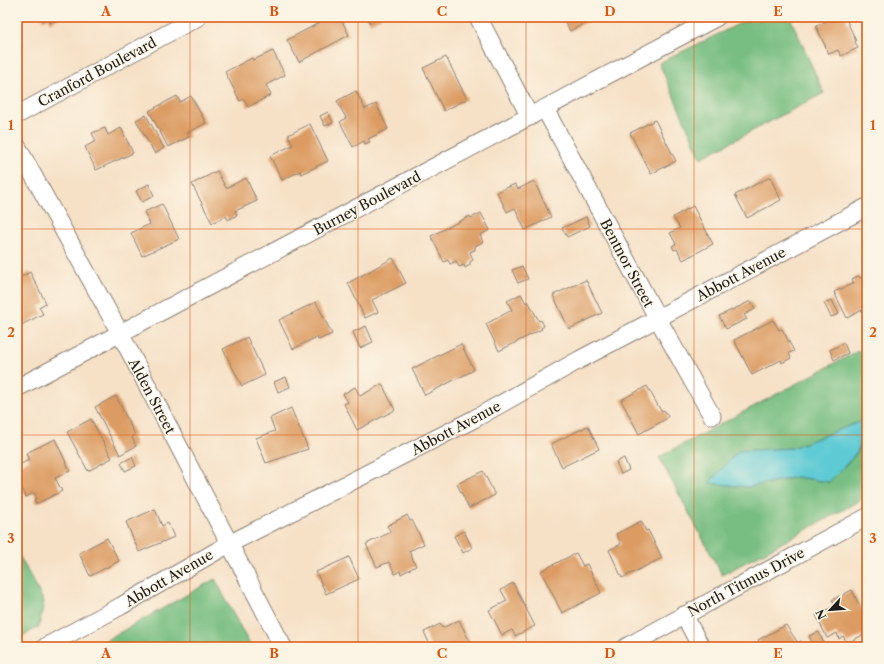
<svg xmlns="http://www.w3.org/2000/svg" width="884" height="664" font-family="'Libre Caslon Text',serif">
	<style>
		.forest { fill: #78be82; stroke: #4a6d4f }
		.water { fill: #5dcad4; stroke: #3c7378 }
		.building { fill: #dc9b62 }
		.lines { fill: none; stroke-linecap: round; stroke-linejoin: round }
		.minor-casing { stroke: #897e72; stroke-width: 19 }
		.minor { stroke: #fff; stroke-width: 17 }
		.grid { fill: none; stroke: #de560d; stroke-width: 1; stroke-opacity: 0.55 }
		.labels { text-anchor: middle; stroke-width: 3; stroke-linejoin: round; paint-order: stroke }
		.street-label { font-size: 14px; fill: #1c1c1c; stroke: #fcf5e5 }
		.neatline { fill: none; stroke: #de560d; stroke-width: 1.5 }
		.grid-label { font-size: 13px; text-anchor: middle; font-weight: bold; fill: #de560d }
	</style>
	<rect width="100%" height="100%" fill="#fcf5e5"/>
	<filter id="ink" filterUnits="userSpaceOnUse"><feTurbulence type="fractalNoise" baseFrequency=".025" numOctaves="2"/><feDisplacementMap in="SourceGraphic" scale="8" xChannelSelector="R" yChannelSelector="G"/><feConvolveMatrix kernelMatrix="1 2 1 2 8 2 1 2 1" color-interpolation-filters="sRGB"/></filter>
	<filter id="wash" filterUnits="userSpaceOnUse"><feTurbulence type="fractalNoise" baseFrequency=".012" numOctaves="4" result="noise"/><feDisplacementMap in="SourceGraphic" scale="16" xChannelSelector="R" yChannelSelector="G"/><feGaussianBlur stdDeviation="0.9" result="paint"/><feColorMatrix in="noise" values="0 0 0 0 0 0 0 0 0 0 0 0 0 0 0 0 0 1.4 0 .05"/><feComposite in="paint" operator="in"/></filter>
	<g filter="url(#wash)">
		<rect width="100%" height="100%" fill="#f6e1c7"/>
		<!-- forest -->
		<g class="forest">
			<polygon points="753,17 790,17 824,93 701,158 659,63"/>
			<polygon points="867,346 867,419 792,448 738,451 709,483 748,487 796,477 829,482 857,453 867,433 867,497 722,575 659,457"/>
			<polygon points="17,551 44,602 39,627 17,639"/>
			<polygon points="215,579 251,647 94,647"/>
		</g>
		<!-- water -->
		<path class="water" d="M867,419c0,29 -19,43 -38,63l-33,-5 -48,10 -39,-4 29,-32 54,-3z"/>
		<g id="blocks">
			<!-- building -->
			<g class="building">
				<polygon points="42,17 61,17 50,23 48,18 43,21"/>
				<polygon points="330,17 340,17 349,35 299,62 287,40"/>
				<polygon points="367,17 382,17 370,23"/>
				<polygon points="562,17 596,17 570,31"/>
				<polygon points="836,17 845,17 856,41 855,42 858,48 841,56 838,50 829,54 816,26"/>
				<polygon points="17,37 22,46 17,49"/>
				<polygon points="273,51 285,75 266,85 271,95 248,107 244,99 240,101 225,72 252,58 253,60"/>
				<polygon points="446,57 467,99 444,111 423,68"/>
				<polygon points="356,91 365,109 376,104 388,129 368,139 370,142 365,144 364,141 353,147 340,122 346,118 337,101"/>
				<polygon points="177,96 180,102 191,96 206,123 187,133 189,137 168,147 149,111"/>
				<polygon points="328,112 333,123 325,126 320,116"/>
				<polygon points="146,115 164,148 155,154 136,120"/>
				<polygon points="655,120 676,161 651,174 630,133"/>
				<polygon points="310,124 328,161 301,174 300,171 282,180 270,156 293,145 288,135"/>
				<polygon points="105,128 108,135 121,128 133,153 96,170 85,147 96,141 92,133"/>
				<polygon points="217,171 226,188 246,178 257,201 235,211 237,215 228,220 226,216 212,223 192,184"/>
				<polygon points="770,177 781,200 747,218 735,195"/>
				<polygon points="534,181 551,217 525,230 515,208 507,212 497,192 515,184 518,189"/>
				<polygon points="149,184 154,196 142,202 136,191"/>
				<polygon points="162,204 179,239 142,256 131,233 150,224 144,212"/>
				<polygon points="693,206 713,244 683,260 677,249 674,250 672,246 676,244 670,233 680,228 673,217"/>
				<polygon points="481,213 490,230 480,235 483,242 475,246 475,250 470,252 473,260 470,262 470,265 465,268 464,265 459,267 456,261 450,264 448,260 444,262 431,236 470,216 471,218"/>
				<polygon points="586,217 590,226 567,237 562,228"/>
				<polygon points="393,258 406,283 372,300 378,312 365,318 348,283"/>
				<polygon points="522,266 528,279 518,283 512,270"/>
				<polygon points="30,272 46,303 39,307 43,314 19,326 17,323 17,279"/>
				<polygon points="867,275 867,320 862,310 847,318 834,292 854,283 852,279 858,276 861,278"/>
				<polygon points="586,280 602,313 569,329 553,295"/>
				<polygon points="521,294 526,303 528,301 539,321 541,320 544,326 541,328 542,329 499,351 486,324 512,310 507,301"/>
				<polygon points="832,300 839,314 831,317 824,303"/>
				<polygon points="751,301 755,309 744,315 747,319 726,329 719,316"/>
				<polygon points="316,302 332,334 318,340 317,337 293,349 279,320"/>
				<polygon points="773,320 779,330 782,329 794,351 789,353 791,358 782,363 781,360 752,375 734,340"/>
				<polygon points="366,326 373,342 360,348 353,332"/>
				<polygon points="247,337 265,375 242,386 223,349"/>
				<polygon points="844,343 848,353 834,360 830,350"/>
				<polygon points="461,344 474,370 425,395 412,369"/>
				<polygon points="286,377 290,387 278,392 274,382"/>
				<polygon points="382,384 395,410 357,430 344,404 348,402 343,394 355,387 360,396"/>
				<polygon points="647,386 661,411 664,410 668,416 666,419 639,434 621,400"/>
				<polygon points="116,396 135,435 132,437 136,446 120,455 95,407"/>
				<polygon points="291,408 308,449 266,463 256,438 275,431 270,418"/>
				<polygon points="91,419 112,458 88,471 67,432"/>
				<polygon points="588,426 599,449 562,467 551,444"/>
				<polygon points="55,439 70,471 55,478 62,491 36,504 34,499 37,498 34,493 26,497 17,478 17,466 29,460 26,453"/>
				<polygon points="132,457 136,466 125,471 121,463"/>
				<polygon points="624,458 629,470 621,474 616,462"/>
				<polygon points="483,471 495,495 469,508 457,484"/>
				<polygon points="155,509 162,526 168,523 174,537 139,552 126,522"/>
				<polygon points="407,515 410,521 412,520 424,544 409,551 416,566 401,574 400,571 395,574 389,562 377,567 366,544 391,532 387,526"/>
				<polygon points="641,521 646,531 648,530 662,558 622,578 609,550 621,544 616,534"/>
				<polygon points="464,531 472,548 463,553 454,536"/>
				<polygon points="107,538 119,561 90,576 79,553"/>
				<polygon points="576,553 583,566 587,564 601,593 562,613 541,571"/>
				<polygon points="349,557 359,579 326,594 316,572"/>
				<polygon points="513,583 535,626 515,636 512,630 502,635 489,610 507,601 501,590"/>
				<polygon points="852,590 867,621 867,628 863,630 865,634 847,643 843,636 839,639 837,633 827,638 816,615 835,606 832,600"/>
				<polygon points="459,620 472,646 431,647 424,632 440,624 442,628"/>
				<polygon points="786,625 798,643 801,641 803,644 807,642 809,647 762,647 758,640"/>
				<polygon points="819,632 825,646 823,647 814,647 809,636"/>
			</g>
		</g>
	</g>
	<g filter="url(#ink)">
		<use href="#blocks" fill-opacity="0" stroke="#897e72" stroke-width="1"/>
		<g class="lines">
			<!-- minor casing -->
			<g class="minor-casing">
				<g id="minor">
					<polyline points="478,17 530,117"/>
					<polyline points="545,109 658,319 712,416"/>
					<polyline points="17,115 198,17"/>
					<polyline points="17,146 120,333 283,647"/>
					<polyline points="17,388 717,17"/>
					<polyline points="684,615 701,647"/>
					<polyline points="45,647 121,606 229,544 474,419 579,360 867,207"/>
					<polyline points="626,647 867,517"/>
				</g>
			</g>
			<!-- minor -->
			<use href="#minor" class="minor"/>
		</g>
	</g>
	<!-- grid -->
	<path class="grid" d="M190,17v630M358,17v630M526,17v630M694,17v630M17,229h850M17,435h850"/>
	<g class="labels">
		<!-- street labels -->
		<g class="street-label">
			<text transform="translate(97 72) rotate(-28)" y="5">Cranford Boulevard</text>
			<text transform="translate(367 203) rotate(-28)" y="5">Burney Boulevard</text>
			<text transform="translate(627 263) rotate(62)" y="5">Bentnor Street</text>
			<text transform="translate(741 274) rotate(-28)" y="5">Abbott Avenue</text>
			<text transform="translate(152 396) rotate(62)" y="5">Alden Street</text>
			<text transform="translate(456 428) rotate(-28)" y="5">Abbott Avenue</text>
			<text transform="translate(169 578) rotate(-30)" y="5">Abbott Avenue</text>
			<text transform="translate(746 582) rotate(-28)" y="5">North Titmus Drive</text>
		</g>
	</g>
	<!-- margin -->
	<rect width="884" height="664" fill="none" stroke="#fcf5e5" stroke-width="44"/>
	<!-- north arrow -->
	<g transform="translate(830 610) rotate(244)" stroke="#fcf5e5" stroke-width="3" paint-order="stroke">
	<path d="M0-3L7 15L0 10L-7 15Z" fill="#1c1c1c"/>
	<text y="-6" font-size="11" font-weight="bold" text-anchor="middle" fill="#1c1c1c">N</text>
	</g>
	<rect x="22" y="22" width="840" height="620" class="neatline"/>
	<g class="grid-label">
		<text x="106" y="16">A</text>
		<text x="274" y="16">B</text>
		<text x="442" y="16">C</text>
		<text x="610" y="16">D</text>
		<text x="778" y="16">E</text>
		<text x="11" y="130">1</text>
		<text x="873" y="130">1</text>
		<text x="11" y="337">2</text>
		<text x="873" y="337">2</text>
		<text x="11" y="543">3</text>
		<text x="873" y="543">3</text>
		<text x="106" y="658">A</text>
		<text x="274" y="658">B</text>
		<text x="442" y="658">C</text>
		<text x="610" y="658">D</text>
		<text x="778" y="658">E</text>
	</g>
</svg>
